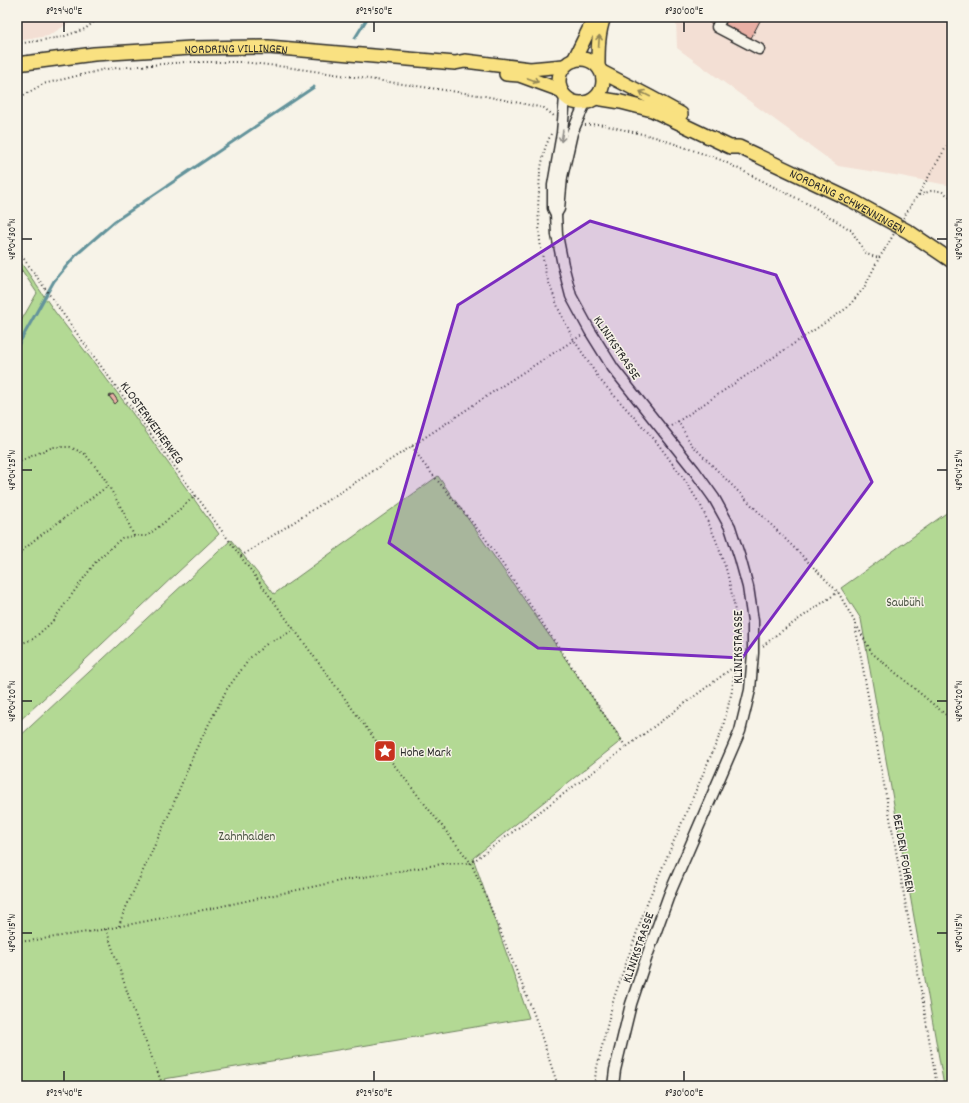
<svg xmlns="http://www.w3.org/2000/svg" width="969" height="1103" font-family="Dekko,sans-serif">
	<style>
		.built { fill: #f3dfd4 }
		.green { fill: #b3d994; stroke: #6f8260 }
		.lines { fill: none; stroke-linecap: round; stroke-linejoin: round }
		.stream { stroke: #63939b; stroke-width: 3 }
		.building { fill: #eab0a5; stroke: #2b2b2b }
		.minor-casing { stroke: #2b2b2b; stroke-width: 13 }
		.major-casing { stroke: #2b2b2b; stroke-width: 16 }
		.path { stroke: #2b2b2b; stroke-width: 2; stroke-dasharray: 1 3; stroke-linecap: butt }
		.minor { stroke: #f7f3e8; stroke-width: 10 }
		.major { stroke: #f9e181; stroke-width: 13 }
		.path-bridge { stroke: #2b2b2b; stroke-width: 2; stroke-dasharray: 1 3; stroke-linecap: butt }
		.oneway { stroke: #928656 }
		.oneway2 { stroke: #918f8a }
		.marked { fill: #7b2cbf; fill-opacity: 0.2; stroke: #7b2cbf; stroke-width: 3; stroke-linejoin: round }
		.ticks { fill: none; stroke: #2b2b2b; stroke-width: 1.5 }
		.labels { text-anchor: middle; stroke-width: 3; stroke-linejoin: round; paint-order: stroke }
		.street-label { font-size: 13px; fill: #2b2b2b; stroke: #f7f3e8 }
		.park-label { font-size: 13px; fill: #4d5645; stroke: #f7f3e8 }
		.poi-label { font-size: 13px; fill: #2b2b2b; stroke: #f7f3e8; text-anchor: start }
		.neatline { fill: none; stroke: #2b2b2b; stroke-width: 1.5 }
		.ticks-label { font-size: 10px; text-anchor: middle; fill: #2b2b2b }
	</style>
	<rect width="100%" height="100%" fill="#f7f3e8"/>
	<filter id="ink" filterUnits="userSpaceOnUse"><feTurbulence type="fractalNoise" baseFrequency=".025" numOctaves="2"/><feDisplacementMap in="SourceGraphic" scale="8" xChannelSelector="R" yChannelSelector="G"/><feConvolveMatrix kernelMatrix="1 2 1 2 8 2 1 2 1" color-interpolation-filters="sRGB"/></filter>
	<g filter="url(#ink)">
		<!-- built -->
		<g class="built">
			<polygon points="17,17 79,17 48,36 17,41"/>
			<polygon points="676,17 952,17 952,186 901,176 838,166 677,48"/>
		</g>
		<!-- green -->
		<g class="green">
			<path d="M17,257l38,55 70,91 94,131c-68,62 -133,127 -202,189v-395l20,-35 -20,-30z"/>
			<polygon points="438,476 622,740 473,858 529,1018 164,1079 167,1086 17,1086 17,739 231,540 274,594"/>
			<polygon points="952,509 952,1086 944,1086 861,619 841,588"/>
		</g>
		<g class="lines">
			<!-- stream -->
			<g class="stream">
				<polyline points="355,38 368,17"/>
				<polyline points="17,347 54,281 76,255 115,221 314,87"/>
			</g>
		</g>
		<!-- building -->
		<g class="building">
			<polygon points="699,17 717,17 713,24"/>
			<polygon points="728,17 762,17 750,40 723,25"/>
			<polygon points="17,265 22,272 17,276"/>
			<polygon points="113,394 118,401 115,404 109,396"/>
		</g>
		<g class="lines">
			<!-- minor casing -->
			<g class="minor-casing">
				<g id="minor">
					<polyline points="722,17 717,27 759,49"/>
					<polyline points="565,97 562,133 553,185 553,208 556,214 557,235 563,265 571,296 590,331 613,368 694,470 714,498 730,527 740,558 748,587 753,621 753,653 750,690 740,731 669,895 647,956 631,1004 615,1070 613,1086"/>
					<polyline points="556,214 559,209 562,177 572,133 585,103"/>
				</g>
			</g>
			<!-- major casing -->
			<g class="major-casing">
				<g id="major">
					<circle cx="581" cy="81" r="22"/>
					<polyline points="574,60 595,17"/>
					<path id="s1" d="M17,64l77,-10 98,-6 76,-1 187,16 10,-2 65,8 34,-3"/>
					<path d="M598,66c0,-17 0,-33 6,-49"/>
					<polyline points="602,72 650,97 681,114"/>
					<polyline points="506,74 519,75 560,90"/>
					<path id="s2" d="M596,98l25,4 31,8 78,37h9l114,54 56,31 43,29"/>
				</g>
			</g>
			<!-- path -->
			<g class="path">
				<polyline points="17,44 62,37 85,29 100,17"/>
				<polyline points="17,99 43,84 106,69 185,62 242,62 286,67 485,96 544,108 554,116"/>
				<polyline points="585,125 599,124 655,137 721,160 812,206 851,230 866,254 879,258"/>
				<polyline points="551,134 545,148 540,173 538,208 540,242 546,275 559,310 574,340 600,380 655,440 684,479 701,506 716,540 727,572 734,604 737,632 735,666 732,691 722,730 647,903 614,998 596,1071 594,1086"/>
				<polyline points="919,195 931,191 941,191 952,198"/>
				<polyline points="911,205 918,195 952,137"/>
				<polyline points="17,249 73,328 387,756 471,863 485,894 534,1014 558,1086"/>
				<polyline points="678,421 691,444 838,592 872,653 952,720"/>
				<polyline points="671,426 847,308 864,288 879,258 885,249"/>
				<polyline points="412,446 423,463 485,538 626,747"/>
				<polyline points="17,463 29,457 53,447 70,447 85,454 103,476 124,513 134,536"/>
				<polyline points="241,556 412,446 511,380 582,335"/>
				<polyline points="17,557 33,541 108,486"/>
				<polyline points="855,624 917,967 937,1086"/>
				<polyline points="17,645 33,639 52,622 97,560 122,538 134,536 147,536 171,517 196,495"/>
				<polyline points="763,646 776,635 838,592"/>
				<polyline points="119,926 123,914 170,812 195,751 227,689 251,657 269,642 282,637 294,629"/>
				<polyline points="106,929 134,1012 163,1086"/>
				<polyline points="17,942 36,940 106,929 194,912 340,881 442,864 471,863 735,666 742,662"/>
			</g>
			<!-- minor -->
			<use href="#minor" class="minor"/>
			<!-- major -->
			<use href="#major" class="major"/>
			<!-- path-bridge -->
			<polyline class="path-bridge" points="885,249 911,205"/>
		</g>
		<!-- one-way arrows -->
		<defs><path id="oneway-shaft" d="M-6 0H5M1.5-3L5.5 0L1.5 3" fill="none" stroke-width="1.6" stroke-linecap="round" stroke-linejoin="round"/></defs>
		<g class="oneway">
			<use href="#oneway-shaft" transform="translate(599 41) rotate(-86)"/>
			<use href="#oneway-shaft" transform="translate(533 80) rotate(20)"/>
			<use href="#oneway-shaft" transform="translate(645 94) rotate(-153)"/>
		</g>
		<use class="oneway2" href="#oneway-shaft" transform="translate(562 136) rotate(99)"/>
	</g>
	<!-- marked area -->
	<path class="marked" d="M590,221l186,54 96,207 -130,176 -204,-10 -149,-105 69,-238z"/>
	<!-- ticks -->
	<path class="ticks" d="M64,22v10M374,22v10M684,22v10M22,239h10M937,239h10M22,470h10M937,470h10M22,701h10M937,701h10M22,933h10M937,933h10M64,1071v10M374,1071v10M684,1071v10"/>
	<!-- icons -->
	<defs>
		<g id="sight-square" transform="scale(1.15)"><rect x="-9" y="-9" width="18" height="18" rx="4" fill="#c8321e" stroke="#f7f3e8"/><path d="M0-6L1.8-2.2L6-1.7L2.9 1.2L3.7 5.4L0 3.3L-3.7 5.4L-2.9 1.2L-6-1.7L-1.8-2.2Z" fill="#fff"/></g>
	</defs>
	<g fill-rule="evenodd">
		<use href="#sight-square" x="385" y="751"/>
	</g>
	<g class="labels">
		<!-- street labels -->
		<g class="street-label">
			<text dy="5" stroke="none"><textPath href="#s1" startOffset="220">NORDRING VILLINGEN</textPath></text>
			<text dy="5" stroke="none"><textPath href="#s2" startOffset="274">NORDRING SCHWENNINGEN</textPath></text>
			<text transform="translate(618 347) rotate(56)" y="5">KLINIKSTRASSE</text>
			<text transform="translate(153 422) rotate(54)" y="5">KLOSTERWEIHERWEG</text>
			<text transform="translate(737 647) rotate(-90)" y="5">KLINIKSTRASSE</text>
			<text transform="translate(905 853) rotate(80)" y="5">BEI DEN FOHREN</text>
			<text transform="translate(637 947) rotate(-71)" y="5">KLINIKSTRASSE</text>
		</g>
		<!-- park labels -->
		<g class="park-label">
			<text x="905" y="606">Saubühl</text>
			<text x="247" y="840">Zahnhalden</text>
		</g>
		<!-- poi labels -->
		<g class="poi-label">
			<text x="400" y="756">Hohe Mark</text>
		</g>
	</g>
	<!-- margin -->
	<rect width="969" height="1103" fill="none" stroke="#f7f3e8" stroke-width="44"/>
	<rect x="22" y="22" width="925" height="1059" class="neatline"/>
	<g class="ticks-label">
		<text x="64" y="14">8°29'40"E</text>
		<text x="374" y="14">8°29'50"E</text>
		<text x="684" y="14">8°30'00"E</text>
		<text transform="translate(11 239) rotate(-90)" y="4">48°04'30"N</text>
		<text transform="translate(958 239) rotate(-90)" y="4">48°04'30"N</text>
		<text transform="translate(11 470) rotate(-90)" y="4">48°04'25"N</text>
		<text transform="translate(958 470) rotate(-90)" y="4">48°04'25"N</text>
		<text transform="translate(11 701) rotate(-90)" y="4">48°04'20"N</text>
		<text transform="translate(958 701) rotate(-90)" y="4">48°04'20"N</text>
		<text transform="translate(11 933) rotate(-90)" y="4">48°04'15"N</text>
		<text transform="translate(958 933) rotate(-90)" y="4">48°04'15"N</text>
		<text x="64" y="1096">8°29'40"E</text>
		<text x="374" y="1096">8°29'50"E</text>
		<text x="684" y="1096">8°30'00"E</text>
	</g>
</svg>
